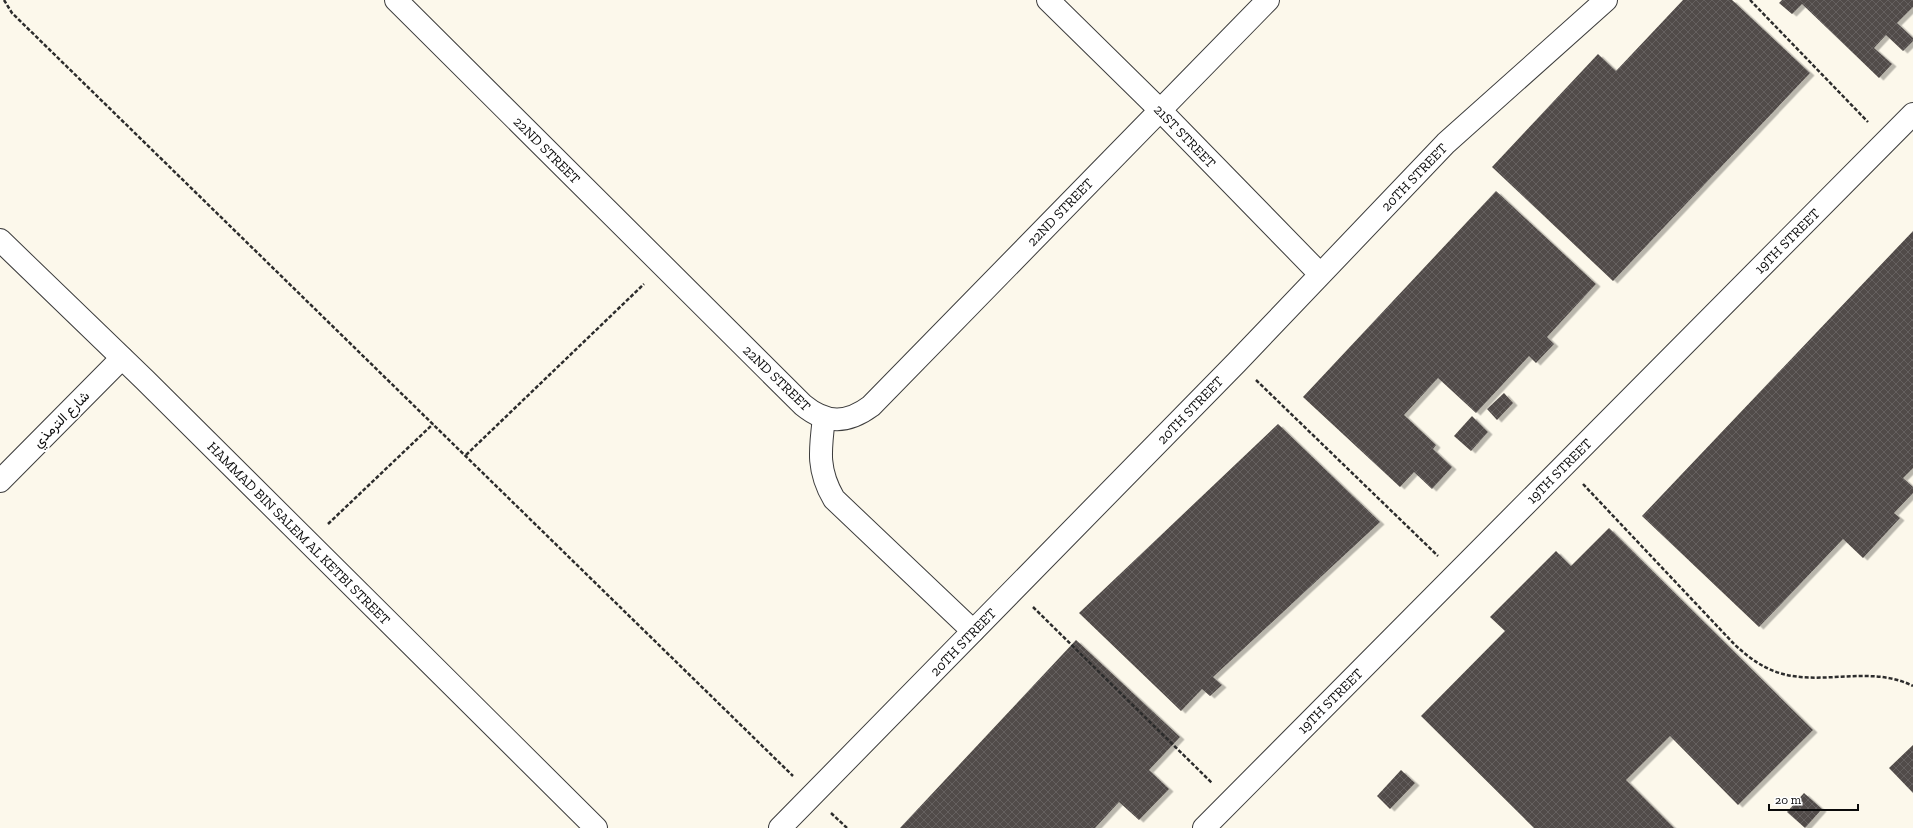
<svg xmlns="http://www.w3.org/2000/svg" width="1913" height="828" font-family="'Zilla Slab',Vazirmatn,serif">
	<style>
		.building { fill: url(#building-cross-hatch); filter: url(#shadow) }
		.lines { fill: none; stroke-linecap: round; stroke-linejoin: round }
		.minor-casing { stroke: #3d3d3d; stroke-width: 24 }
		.path { stroke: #2c2c2c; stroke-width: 2.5; stroke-dasharray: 4 2; stroke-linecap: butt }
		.minor { stroke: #fff; stroke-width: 22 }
		.labels { text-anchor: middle; stroke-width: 4; stroke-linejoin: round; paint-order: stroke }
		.street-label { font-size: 14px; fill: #0a0a0a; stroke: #fff }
	</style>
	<defs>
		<pattern id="building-cross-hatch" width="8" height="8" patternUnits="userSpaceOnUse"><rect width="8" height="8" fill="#514b48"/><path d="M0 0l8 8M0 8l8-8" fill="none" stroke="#65605e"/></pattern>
		<filter id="shadow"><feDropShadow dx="4.5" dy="2.5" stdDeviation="0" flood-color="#0004"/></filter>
	</defs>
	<rect width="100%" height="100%" fill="#fcf8eb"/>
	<!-- building -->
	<g class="building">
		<polygon points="1683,0 1732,0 1810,73 1613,281 1492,167 1598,54 1616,71"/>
		<polygon points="1782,0 1913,0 1913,7 1897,23 1913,38 1913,41 1903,51 1886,35 1874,48 1892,64 1879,78 1802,4 1792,14 1779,3"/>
		<polygon points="1496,191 1596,284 1547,337 1554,344 1536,363 1529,356 1476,413 1438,378 1404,415 1436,445 1433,449 1452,467 1432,489 1414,472 1400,487 1303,397"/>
		<polygon points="1913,231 1913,468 1903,478 1913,487 1913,493 1894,513 1900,518 1863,558 1843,539 1759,627 1642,516"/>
		<polygon points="1504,393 1513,403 1497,420 1487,409"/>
		<polygon points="1472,416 1488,432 1471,451 1454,436"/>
		<polygon points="1278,424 1380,522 1213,677 1222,685 1210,696 1202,689 1181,711 1079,613"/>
		<polygon points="1609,528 1813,730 1738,805 1670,736 1626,780 1674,828 1534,828 1421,716 1505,631 1490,617 1556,551 1571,566"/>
		<polygon points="1076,640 1180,737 1149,770 1169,789 1139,820 1119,802 1095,828 900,828"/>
		<polygon points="1913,745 1913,793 1889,768"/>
		<polygon points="1401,770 1415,783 1390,809 1377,796"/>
		<polygon points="1804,793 1822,809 1805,828 1787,812"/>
	</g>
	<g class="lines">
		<!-- minor casing -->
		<g class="minor-casing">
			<g id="minor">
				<path d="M396,0l407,405c23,19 44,19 68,1l397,-406"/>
				<polyline points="1048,0 1160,110 1320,274"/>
				<polyline points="0,240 145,380 596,828"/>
				<path d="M824,418c-4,32 -7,52 10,81l139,132"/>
				<polyline points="0,481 122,358"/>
				<polyline points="780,828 1237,362 1446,143 1606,0"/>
				<polyline points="1204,828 1913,114"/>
			</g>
		</g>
		<!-- path -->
		<g class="path">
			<polyline points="4,0 12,13 793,776"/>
			<polyline points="1750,0 1868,122"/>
			<polyline points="1256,380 1438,556"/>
			<polyline points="466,455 644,284"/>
			<path d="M1583,484l152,161c10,9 21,18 34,24 45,21 99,-6 144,17"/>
			<polyline points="328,524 433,424"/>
			<polyline points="1033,607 1212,783"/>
			<polyline points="831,813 847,828"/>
		</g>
		<!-- minor -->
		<use href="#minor" class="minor"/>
	</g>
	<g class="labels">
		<!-- street labels -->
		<g class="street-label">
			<text transform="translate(1185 136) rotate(46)" y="5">21ST STREET</text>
			<text transform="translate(547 150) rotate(45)" y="5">22ND STREET</text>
			<text transform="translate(1414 177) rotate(-46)" y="5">20TH STREET</text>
			<text transform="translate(1060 212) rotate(-46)" y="5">22ND STREET</text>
			<text transform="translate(1787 241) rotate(-45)" y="5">19TH STREET</text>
			<text transform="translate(777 378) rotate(44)" y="5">22ND STREET</text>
			<text transform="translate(1190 410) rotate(-46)" y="5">20TH STREET</text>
			<text transform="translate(61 419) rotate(-45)" y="5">شارع الترمذي</text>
			<text transform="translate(1559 471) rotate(-45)" y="5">19TH STREET</text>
			<text transform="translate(299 533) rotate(45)" y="5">HAMMAD BIN SALEM AL KETBI STREET</text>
			<text transform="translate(963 642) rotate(-46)" y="5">20TH STREET</text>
			<text transform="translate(1330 701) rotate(-45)" y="5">19TH STREET</text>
		</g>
	</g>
	<!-- scale -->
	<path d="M1769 804v6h89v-6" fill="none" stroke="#0a0a0a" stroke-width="2"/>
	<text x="1775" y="804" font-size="12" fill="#0a0a0a" stroke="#ffffff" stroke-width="3" paint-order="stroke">20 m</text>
</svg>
